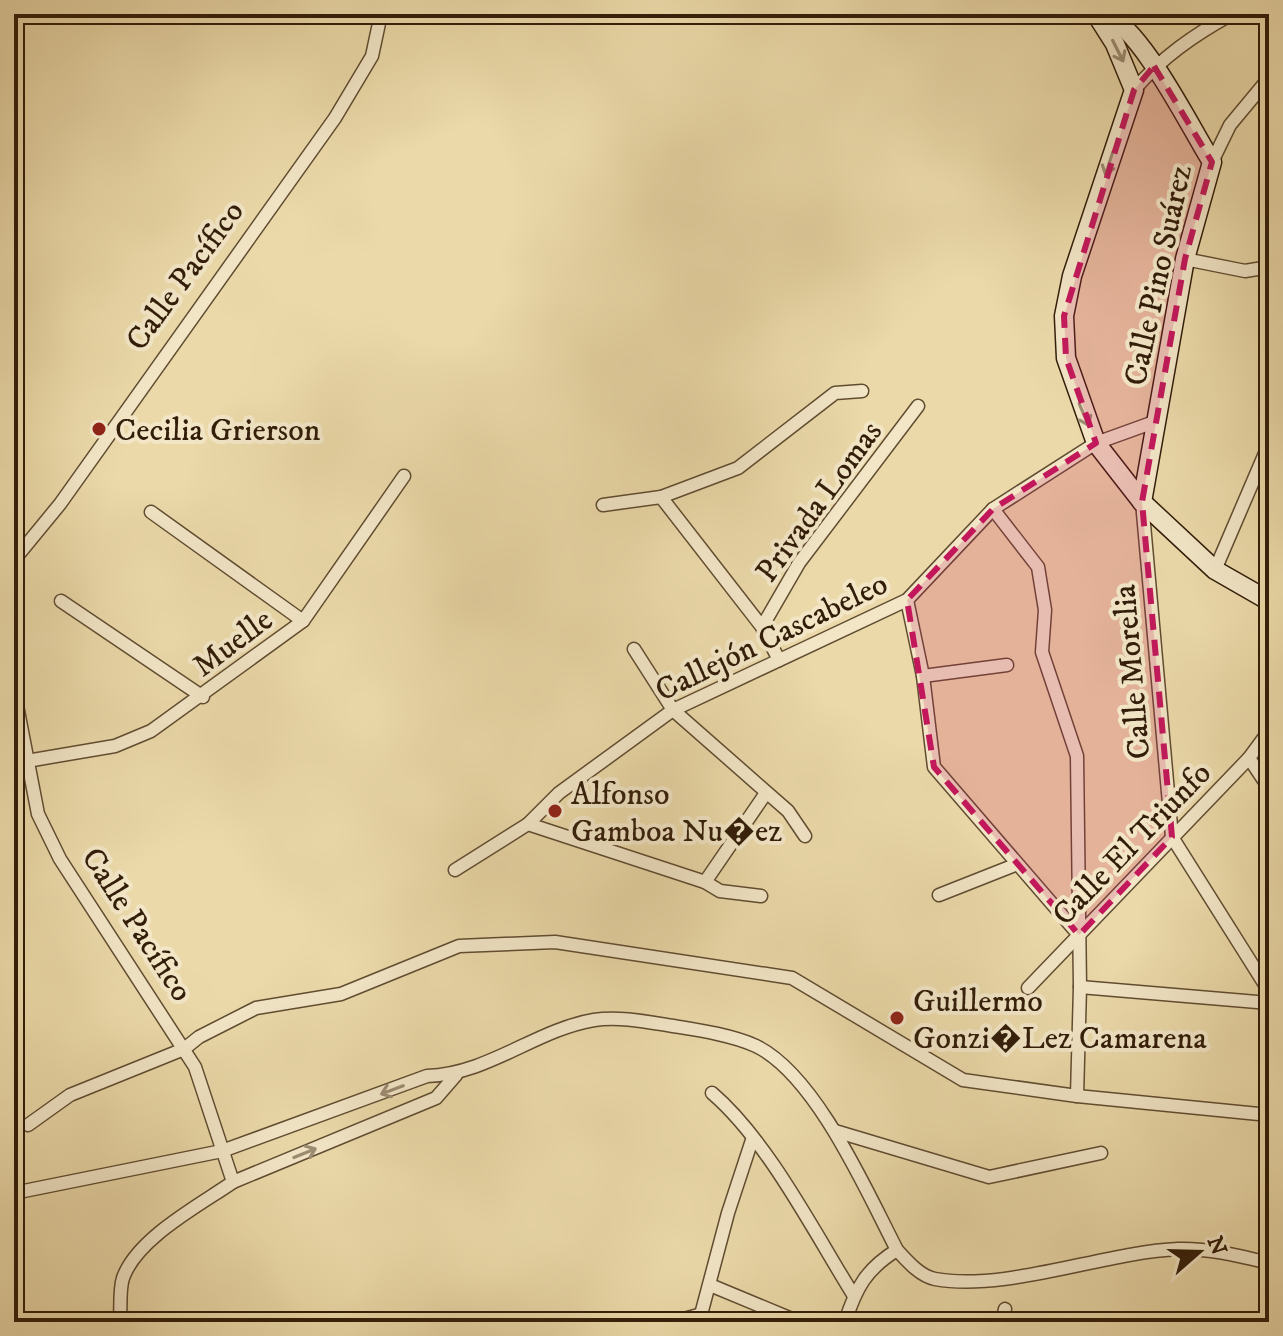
<svg xmlns="http://www.w3.org/2000/svg" width="1283" height="1336" font-family="'IM FELL DW Pica',serif">
	<style>
		.lines { fill: none; stroke-linecap: round; stroke-linejoin: round }
		.street-casing { stroke: #604c31; stroke-width: 15 }
		.secondary-casing { stroke: #321d09; stroke-width: 21 }
		.street { stroke: #f2e6c7; stroke-width: 12 }
		.secondary { stroke: #f2e6c7; stroke-width: 18 }
		.oneway { stroke: #9c8c72 }
		.marked { fill: #c2185b; fill-opacity: 0.2; stroke: #c2185b; stroke-width: 6; stroke-dasharray: 16 10; stroke-linejoin: round }
		.poi-dot { fill: #8f2418; stroke: #f2e6c7; stroke-width: 3 }
		.labels { text-anchor: middle; stroke-width: 8; stroke-linejoin: round; paint-order: stroke }
		.street-label { font-size: 32px; fill: #321d09; stroke: #f2e6c7 }
		.poi-label { font-size: 32px; fill: #321d09; stroke: #f2e6c7; text-anchor: start }
	</style>
	<rect width="100%" height="100%" fill="#ebd9a9"/>
	<filter id="stains"><feTurbulence type="fractalNoise" baseFrequency=".0025" numOctaves="4"/><feColorMatrix values="0 0 0 0 .2 0 0 0 0 .09 0 0 0 0 .02 0 0 0 .5 -.17"/></filter>
	<radialGradient id="worn" r=".72"><stop offset=".6" stop-color="#630" stop-opacity="0"/><stop offset="1" stop-color="#630" stop-opacity=".3"/></radialGradient>
	<g class="lines">
		<!-- street casing -->
		<g class="street-casing">
			<g id="street">
				<path d="M1134,90c28,-33 60,-55 98,-76"/>
				<polyline points="1212,162 1230,125 1269,78"/>
				<polyline points="1185,259 1245,271 1269,267"/>
				<polyline points="661,497 762,627 779,660"/>
				<polyline points="1142,502 1172,837 1269,991"/>
				<polyline points="603,505 661,497 738,468 835,393 862,391"/>
				<polyline points="993,509 1038,567 1045,610 1042,652 1077,756 1080,987 1077,1096"/>
				<polyline points="151,512 303,621"/>
				<polyline points="14,560 60,504 335,118 372,56 381,14"/>
				<polyline points="1215,570 1269,444"/>
				<polyline points="907,600 923,676 934,767 1079,935"/>
				<polyline points="61,601 203,697"/>
				<polyline points="762,627 799,563 918,406"/>
				<polyline points="634,649 673,710 788,811 805,836"/>
				<polyline points="923,676 1007,665"/>
				<path d="M14,690l24,124 22,45 135,208 38,115c-33,23 -96,56 -110,96 -4,12 -2,31 -3,44"/>
				<polyline points="1249,758 1269,788"/>
				<polyline points="27,761 115,746 151,731 303,621 404,476"/>
				<polyline points="528,824 705,882 720,891 761,896"/>
				<polyline points="455,870 528,824 559,793 673,710 907,600 993,509 1096,443 1157,421"/>
				<polyline points="705,882 766,793"/>
				<polyline points="939,895 1015,865"/>
				<polyline points="1080,987 1269,1003"/>
				<polyline points="1028,988 1249,758 1269,731"/>
				<path d="M712,1093c56,48 102,139 142,203"/>
				<polyline points="28,1125 70,1095 184,1049 199,1037 256,1008 341,994 459,946 555,942 792,978 963,1080 1077,1096 1269,1115"/>
				<polyline points="835,1131 989,1177 1101,1153"/>
				<polyline points="233,1182 436,1098 456,1075"/>
				<path d="M14,1193l208,-42 205,-75c62,-2 108,-46 167,-56 25,-4 54,2 79,6 25,4 59,9 83,20 60,29 111,146 141,204 10,11 23,26 38,29 71,13 170,-27 243,-30 31,-1 62,7 91,14"/>
				<polyline points="710,1285 799,1322"/>
				<polyline points="673,1322 702,1314"/>
				<polyline points="699,1322 728,1213 752,1140"/>
				<path d="M845,1322c11,-34 21,-53 52,-72"/>
				<polyline points="1002,1322 1005,1309"/>
			</g>
		</g>
		<!-- secondary casing -->
		<g class="secondary-casing">
			<g id="secondary">
				<polyline points="1096,14 1115,44 1134,90 1072,276 1064,316 1066,358 1096,443 1142,502 1215,570 1269,601"/>
				<path d="M1105,14c37,15 85,113 107,148l-27,97 -43,243"/>
			</g>
		</g>
		<!-- street -->
		<use href="#street" class="street"/>
		<!-- secondary -->
		<use href="#secondary" class="secondary"/>
	</g>
	<!-- one-way arrows -->
	<defs><path id="oneway-shaft" d="M-6 0H5M1.5-3L5.5 0L1.5 3" fill="none" stroke-width="1.6" stroke-linecap="round" stroke-linejoin="round" transform="scale(2)"/></defs>
	<g class="oneway">
		<use href="#oneway-shaft" transform="translate(1118 51) rotate(63)"/>
		<use href="#oneway-shaft" transform="translate(1109 164) rotate(108)"/>
		<use href="#oneway-shaft" transform="translate(1084 415) rotate(67)"/>
		<use href="#oneway-shaft" transform="translate(392 1090) rotate(159)"/>
		<use href="#oneway-shaft" transform="translate(305 1153) rotate(-22)"/>
	</g>
	<!-- marked area -->
	<path class="marked" d="M1154,66l58,96 -27,97 -43,243 30,335 -93,98 -145,-168 -27,-167 86,-91 103,-66 -30,-85 -2,-42 70,-226z"/>
	<!-- markers -->
	<g class="poi-dot">
		<circle cx="99" cy="429" r="8"/>
		<circle cx="555" cy="811" r="8"/>
		<circle cx="897" cy="1018" r="8"/>
	</g>
	<g class="labels">
		<!-- street labels -->
		<g class="street-label">
			<text transform="translate(184 275) rotate(-54)" y="11">Calle Pacífico</text>
			<text transform="translate(1157 275) rotate(-78)" y="11">Calle Pino Suárez</text>
			<text transform="translate(818 501) rotate(-54)" y="11">Privada Lomas</text>
			<text transform="translate(771 636) rotate(-26)" y="11">Callejón Cascabeleo</text>
			<text transform="translate(232 642) rotate(-37)" y="11">Muelle</text>
			<text transform="translate(1131 672) rotate(-95)" y="11">Calle Morelia</text>
			<text transform="translate(1131 843) rotate(-46)" y="11">Calle El Triunfo</text>
			<text transform="translate(138 924) rotate(57)" y="11">Calle Pacífico</text>
		</g>
		<!-- poi labels -->
		<g class="poi-label">
			<text x="115" y="440">Cecilia Grierson</text>
			<text x="571" y="804">Alfonso<tspan x="571" dy="37">Gamboa Nu�ez</tspan></text>
			<text x="913" y="1011">Guillermo<tspan x="913" dy="37">Gonzi�Lez Camarena</tspan></text>
		</g>
	</g>
	<!-- margin -->
	<rect width="1283" height="1336" fill="none" stroke="#ebd9a9" stroke-width="48"/>
	<rect x="16" y="16" width="1251" height="1304" fill="none" stroke="#321d09" stroke-width="4"/>
	<rect x="24" y="24" width="1235" height="1288" fill="none" stroke="#321d09" stroke-width="2"/>
	<!-- north arrow -->
	<g transform="translate(1199 1252) rotate(70)" stroke="#f2e6c7" stroke-width="6" paint-order="stroke">
	<path d="M0-6L14 30L0 20L-14 30Z" fill="#321d09"/>
	<text y="-12" font-size="22" font-weight="bold" text-anchor="middle" fill="#321d09">N</text>
	</g>
	<rect width="100%" height="100%" filter="url(#stains)"/>
	<rect width="100%" height="100%" fill="url(#worn)"/>
</svg>
